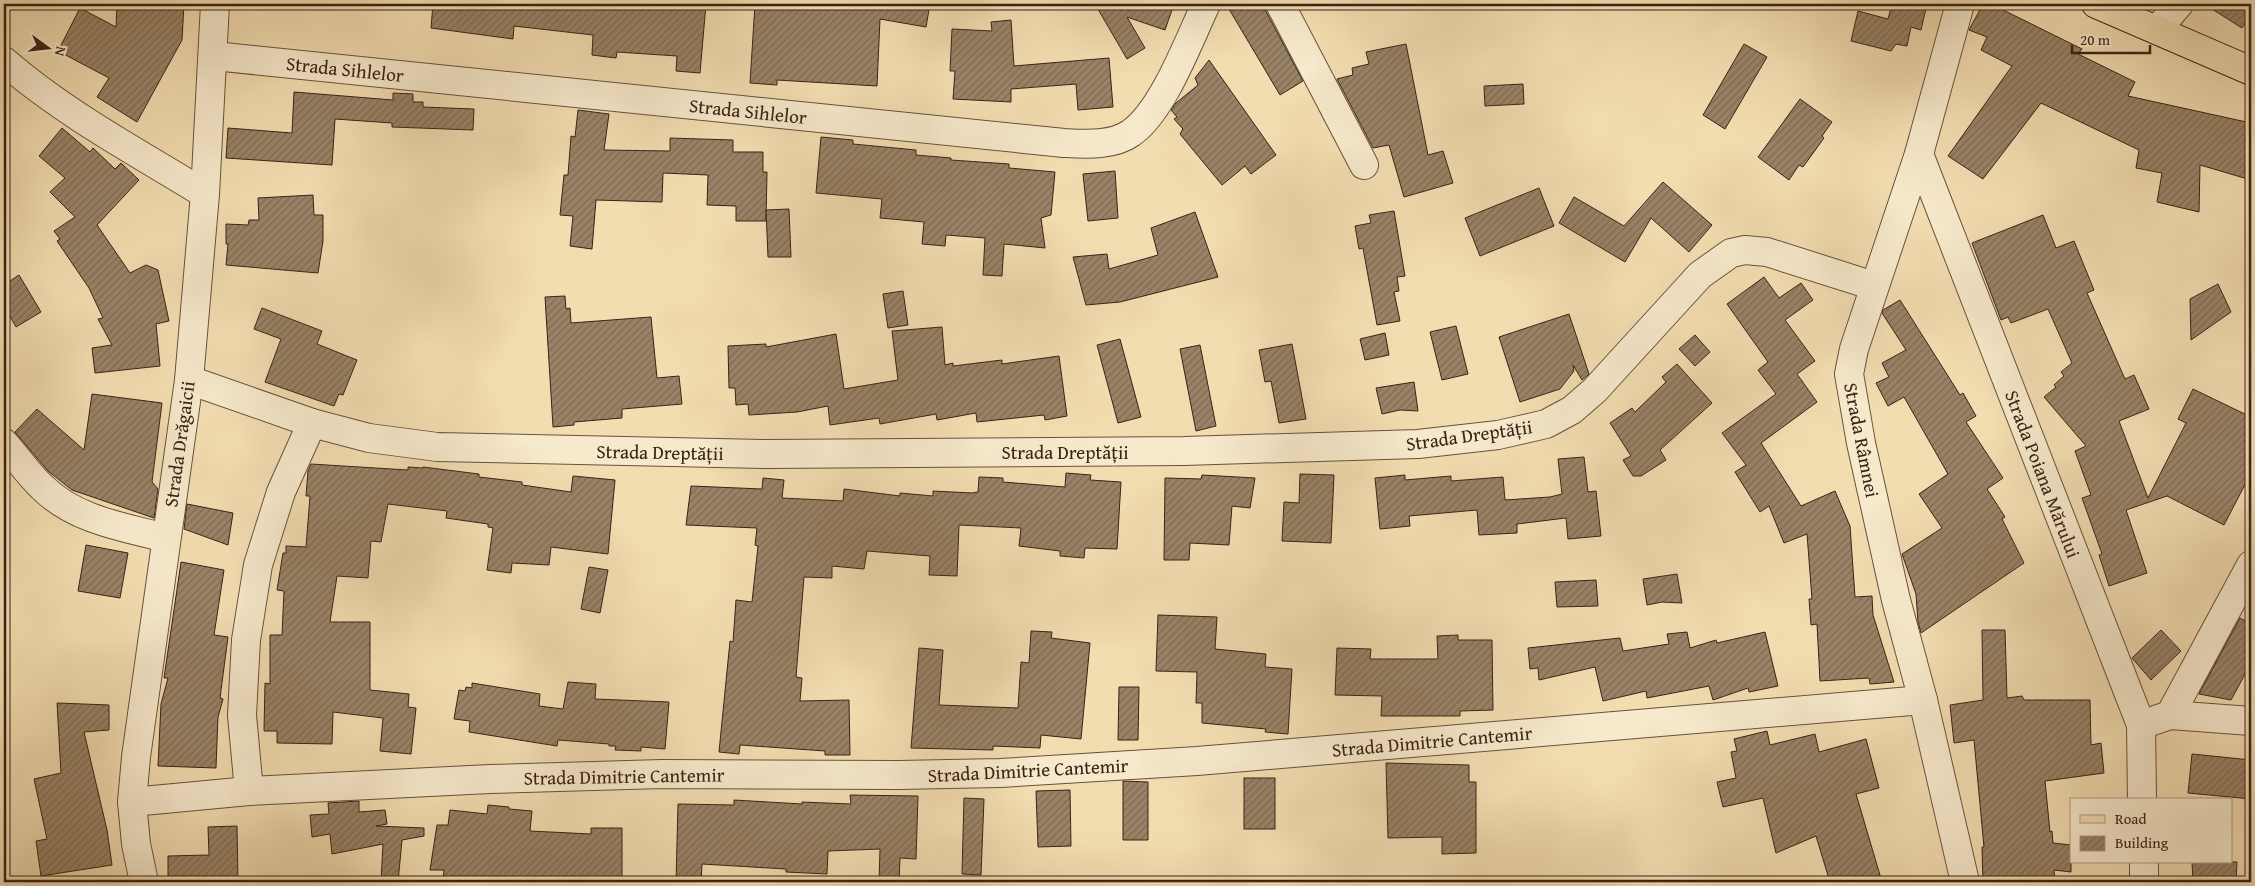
<svg xmlns="http://www.w3.org/2000/svg" width="2255" height="886" font-family="'Gentium Book Plus',serif">
	<style>
		.building { fill: url(#building-hatch); stroke: #392216 }
		.lines { fill: none; stroke-linecap: round; stroke-linejoin: round }
		.minor-casing { stroke: #67513d; stroke-width: 30 }
		.major-casing { stroke: #392216; stroke-width: 30 }
		.minor { stroke: #f7e9cc; stroke-width: 28 }
		.major { stroke: #f2ddb1; stroke-width: 28 }
		.labels { text-anchor: middle; stroke-width: 4; stroke-linejoin: round; paint-order: stroke }
		.street-label { font-size: 19px; fill: #392216; stroke: #f7e9cc }
	</style>
	<defs>
		<pattern id="building-hatch" width="6" height="6" patternUnits="userSpaceOnUse" patternTransform="scale(1.25)"><rect width="6" height="6" fill="#998367"/><path d="M-1 1l2-2M0 6l6-6M5 7l2-2" fill="none" stroke="#7e6b54"/></pattern>
	</defs>
	<rect width="100%" height="100%" fill="#f2ddb1"/>
	<filter id="stains"><feTurbulence type="fractalNoise" baseFrequency=".004" numOctaves="4"/><feColorMatrix values="0 0 0 0 .2 0 0 0 0 .09 0 0 0 0 .02 0 0 0 .5 -.17"/></filter>
	<radialGradient id="worn" r=".72"><stop offset=".6" stop-color="#630" stop-opacity="0"/><stop offset="1" stop-color="#630" stop-opacity=".3"/></radialGradient>
	<!-- building -->
	<g class="building">
		<polygon points="117,4 184,4 182,40 137,122 97,97 109,78 58,51 80,8 116,27"/>
		<polygon points="433,4 706,4 700,73 676,71 677,56 617,52 616,58 592,55 593,35 514,26 513,39 431,28"/>
		<polygon points="755,4 930,4 926,27 880,19 877,86 777,80 777,85 750,83"/>
		<polygon points="1095,4 1174,4 1165,30 1127,17 1145,48 1127,59"/>
		<polygon points="1226,4 1262,4 1303,81 1280,95"/>
		<polygon points="1892,4 1927,4 1921,30 1911,27 1907,46 1896,44 1891,51 1851,41 1858,11 1888,19"/>
		<polygon points="1983,4 1991,4 2082,49 2078,54 2135,82 2128,96 2251,123 2251,180 2200,165 2199,212 2157,202 2162,173 2136,168 2139,150 2041,103 1983,179 1948,156 2012,66 1981,50 1987,37 1969,30"/>
		<polygon points="2204,4 2251,4 2251,15 2242,28"/>
		<polygon points="1011,20 1014,66 1109,58 1113,107 1078,110 1076,84 1011,89 1011,102 953,99 955,71 950,71 952,29 992,31 991,22"/>
		<polygon points="1406,44 1428,155 1443,151 1453,183 1404,197 1389,145 1373,148 1337,79 1353,75 1352,68 1369,64 1366,52"/>
		<polygon points="1744,44 1767,57 1725,129 1703,115"/>
		<polygon points="1209,60 1276,155 1251,174 1245,166 1222,185 1180,134 1183,129 1174,119 1177,117 1171,110 1176,103 1198,85 1195,78"/>
		<polygon points="1523,84 1524,104 1485,106 1484,86"/>
		<polygon points="294,92 393,100 393,93 413,94 413,102 423,102 423,107 474,109 473,130 392,127 392,123 335,119 332,165 226,158 228,128 292,133"/>
		<polygon points="1800,99 1832,122 1822,136 1824,138 1803,167 1799,165 1789,180 1758,157"/>
		<polygon points="578,110 609,114 604,150 670,151 670,138 733,140 733,152 763,152 763,172 767,172 766,221 736,221 736,206 707,205 708,175 663,173 662,202 596,200 592,249 570,246 573,216 560,215 564,175 568,175 571,136 575,137"/>
		<polygon points="62,128 90,152 93,148 115,169 121,163 139,180 97,225 130,273 146,265 158,270 169,321 156,324 160,366 95,373 92,348 112,345 98,319 103,318 89,288 57,241 60,239 54,231 75,217 50,192 65,178 39,156"/>
		<polygon points="821,137 853,140 853,144 916,150 916,155 951,158 951,160 1009,164 1009,168 1055,172 1051,215 1041,218 1045,248 1004,244 1002,276 983,275 985,238 946,235 945,246 922,244 924,222 880,218 882,199 816,193"/>
		<polygon points="1115,171 1118,218 1088,221 1083,174"/>
		<polygon points="1663,182 1712,225 1689,252 1651,218 1625,262 1559,223 1574,197 1624,226"/>
		<polygon points="1539,188 1554,226 1480,256 1465,218"/>
		<polygon points="313,195 314,215 323,215 323,241 318,273 226,265 228,244 226,244 226,224 248,225 249,220 259,220 258,198"/>
		<polygon points="789,209 791,257 768,257 766,210"/>
		<polygon points="1394,211 1405,276 1397,277 1399,291 1394,292 1400,321 1377,325 1363,248 1359,249 1355,226 1371,223 1369,215"/>
		<polygon points="1195,212 1218,277 1120,302 1086,305 1073,257 1107,254 1109,269 1158,255 1151,228"/>
		<polygon points="2043,215 2056,248 2074,241 2094,290 2087,293 2125,379 2134,375 2149,409 2119,421 2148,498 2186,423 2178,419 2193,389 2251,417 2251,473 2224,525 2167,496 2126,510 2147,573 2109,586 2099,555 2102,554 2082,498 2091,495 2075,451 2086,446 2044,397 2056,387 2054,385 2064,376 2061,372 2072,363 2048,309 2011,323 2008,317 2001,320 1972,243"/>
		<polygon points="19,275 41,312 16,327 4,306 4,285"/>
		<polygon points="1764,277 1779,298 1801,283 1813,300 1785,320 1815,361 1797,374 1817,402 1761,443 1801,506 1835,491 1850,526 1855,597 1872,596 1873,615 1894,682 1870,684 1869,678 1820,681 1817,624 1811,625 1809,599 1812,599 1807,534 1784,543 1769,506 1760,512 1735,472 1746,465 1722,433 1776,394 1758,370 1768,362 1727,304"/>
		<polygon points="2218,284 2231,312 2191,340 2190,299"/>
		<polygon points="903,291 908,325 888,328 883,294"/>
		<polygon points="565,296 566,309 570,308 571,323 651,317 657,378 679,376 682,404 622,409 622,418 574,422 574,425 553,427 545,297"/>
		<polygon points="1900,300 1960,395 1963,393 1976,416 1966,422 2003,478 1987,489 2005,517 2002,519 2024,563 1921,633 1918,622 1916,594 1902,554 1942,528 1919,494 1948,474 1904,397 1888,406 1876,383 1889,377 1882,363 1906,350 1882,313 1883,310"/>
		<polygon points="262,308 322,331 317,344 357,360 343,395 339,394 334,406 265,382 281,339 254,329"/>
		<polygon points="1569,314 1589,374 1582,380 1573,365 1574,371 1560,389 1520,402 1499,337"/>
		<polygon points="1456,326 1468,374 1442,380 1430,332"/>
		<polygon points="942,327 945,365 953,363 953,366 1002,360 1002,364 1059,356 1067,416 1045,420 1044,415 977,422 976,413 937,420 936,414 880,424 879,418 830,425 828,406 797,412 749,415 748,404 736,405 735,388 729,388 728,346 766,344 766,347 836,334 844,389 898,380 892,331"/>
		<polygon points="1385,333 1389,355 1365,360 1360,339"/>
		<polygon points="1695,335 1710,352 1695,366 1679,349"/>
		<polygon points="1120,339 1141,417 1118,423 1097,345"/>
		<polygon points="1292,344 1306,419 1279,423 1271,381 1265,382 1259,350"/>
		<polygon points="1200,345 1216,426 1196,431 1180,349"/>
		<polygon points="1677,364 1712,403 1660,450 1666,460 1641,476 1633,476 1623,460 1631,456 1610,423 1632,408 1635,412 1666,382 1662,377"/>
		<polygon points="1414,382 1418,411 1400,410 1382,414 1376,388"/>
		<polygon points="92,394 162,403 152,482 158,489 154,518 72,490 48,471 15,432 37,409 84,450"/>
		<polygon points="1584,457 1588,492 1596,491 1601,536 1568,539 1566,518 1517,524 1517,533 1479,535 1477,510 1409,516 1410,526 1380,529 1375,478 1405,475 1405,480 1451,476 1451,481 1503,477 1505,500 1550,497 1562,494 1558,459"/>
		<polygon points="311,464 408,470 408,467 423,468 423,467 479,474 479,477 522,482 522,485 571,492 573,476 615,480 608,554 551,547 549,565 512,563 511,573 487,570 493,528 488,527 488,524 446,518 447,511 388,504 381,542 371,541 368,578 337,576 330,622 370,622 370,690 409,694 408,707 416,708 411,754 380,751 383,718 333,712 332,744 277,743 277,731 264,731 265,683 270,684 270,635 282,635 284,591 277,590 283,553 286,553 286,546 306,547 310,496 306,496 308,471"/>
		<polygon points="1066,473 1091,475 1090,480 1121,482 1117,549 1085,548 1084,558 1060,556 1060,551 1019,546 1021,528 959,525 957,576 929,575 930,556 867,551 864,569 832,566 832,578 804,577 796,677 802,678 800,701 849,700 850,755 825,755 825,751 740,745 739,754 719,752 730,641 733,642 736,600 752,602 758,546 755,545 757,528 686,525 691,486 762,489 763,478 784,480 782,498 843,501 844,489 900,496 900,493 933,496 933,491 972,493 978,492 979,477 1003,478 1003,482 1065,487"/>
		<polygon points="1300,474 1334,475 1331,543 1282,541 1284,502 1299,503"/>
		<polygon points="1202,475 1255,478 1250,508 1232,506 1229,545 1190,543 1189,560 1164,560 1165,478 1201,479"/>
		<polygon points="187,504 233,513 228,545 184,529"/>
		<polygon points="86,545 128,553 120,598 78,591"/>
		<polygon points="181,562 224,570 214,635 228,637 220,698 223,699 218,717 216,768 158,766 161,704 168,678 164,678"/>
		<polygon points="589,567 608,570 600,613 581,609"/>
		<polygon points="1677,574 1682,603 1662,602 1647,605 1643,579"/>
		<polygon points="1596,580 1598,606 1557,607 1555,582"/>
		<polygon points="1158,615 1217,617 1215,649 1266,654 1265,667 1292,669 1288,734 1265,732 1266,729 1202,723 1202,703 1196,703 1197,672 1156,671"/>
		<polygon points="2240,618 2251,624 2251,663 2231,700 2199,694"/>
		<polygon points="1982,630 2005,630 2007,698 2022,696 2024,700 2090,700 2091,745 2101,743 2104,773 2045,781 2050,832 2052,831 2053,843 2071,845 2071,872 2054,870 2055,882 1983,882 1982,847 1984,847 1974,740 1954,743 1950,705 1983,700"/>
		<polygon points="2161,630 2181,651 2151,680 2132,658"/>
		<polygon points="1031,631 1052,632 1051,638 1090,643 1081,739 1041,735 1040,748 993,746 993,750 911,748 919,648 943,650 939,705 1018,708 1021,662 1029,663"/>
		<polygon points="1687,632 1690,648 1716,640 1717,643 1765,632 1778,686 1749,692 1748,688 1713,700 1709,686 1647,698 1646,691 1603,701 1595,667 1539,680 1538,668 1530,669 1528,648 1620,638 1623,651 1669,644 1667,634"/>
		<polygon points="1458,635 1458,640 1492,640 1493,710 1460,711 1460,716 1381,716 1382,696 1335,695 1337,648 1371,649 1370,659 1438,659 1437,636"/>
		<polygon points="568,682 596,684 595,699 669,702 665,749 641,747 641,751 615,750 616,746 609,746 609,744 558,740 557,746 469,732 470,721 454,719 459,690 465,691 466,687 472,688 472,683 540,694 539,706 563,709"/>
		<polygon points="1119,687 1139,687 1138,740 1118,740"/>
		<polygon points="57,703 109,705 109,730 84,732 107,830 112,865 41,876 36,841 47,839 34,779 61,773"/>
		<polygon points="1767,731 1770,745 1815,734 1819,752 1866,739 1879,788 1856,794 1882,882 1830,882 1816,836 1776,853 1763,798 1723,807 1717,782 1736,778 1731,752 1737,751 1734,739"/>
		<polygon points="2192,754 2251,760 2251,799 2188,793"/>
		<polygon points="1386,763 1469,765 1469,782 1476,782 1476,853 1442,854 1442,837 1388,838"/>
		<rect x="1244" y="778" width="31" height="51"/>
		<polygon points="1123,781 1148,782 1148,840 1123,840"/>
		<polygon points="1070,790 1071,846 1038,847 1036,791"/>
		<polygon points="850,795 918,796 916,859 900,858 899,882 879,882 880,849 828,851 827,874 786,872 786,869 702,864 701,882 676,882 678,804 734,805 734,800 802,804 802,802 851,804"/>
		<polygon points="964,798 984,799 981,875 962,874"/>
		<polygon points="359,801 359,812 385,810 387,824 376,826 424,828 424,836 402,840 398,882 381,882 383,844 332,854 330,834 312,837 310,815 329,814 328,803"/>
		<polygon points="488,805 509,807 509,809 532,811 530,831 591,834 591,828 622,828 622,882 529,882 479,880 479,882 443,882 444,870 430,870 437,825 448,825 450,810 487,814"/>
		<polygon points="237,826 238,882 168,882 168,856 209,855 208,827"/>
		<polygon points="2192,862 2237,862 2236,882 2193,882"/>
	</g>
	<g class="lines">
		<!-- minor casing -->
		<g class="minor-casing">
			<g id="minor">
				<polyline points="1280,4 1364,165"/>
				<polyline points="1960,4 1919,154 1854,349 1849,374 1861,443 1896,600 1923,700 1965,882"/>
				<polyline points="2157,30 2179,4"/>
				<path d="M214,56l850,87c21,1 49,3 67,-10 32,-22 58,-93 75,-129"/>
				<path d="M4,61c61,53 133,91 201,133"/>
				<polyline points="1919,154 2141,725 2142,800"/>
				<polyline points="189,380 312,423 369,438 437,447 766,454 1184,451 1418,444 1498,435 1546,424 1572,410 1595,390 1700,275 1731,253 1745,250 1767,252 1874,286"/>
				<path d="M4,443c13,14 24,31 38,44 33,33 81,40 124,51"/>
				<polyline points="2170,715 2251,721"/>
				<polyline points="2141,725 2170,715 2251,565"/>
				<polyline points="249,791 242,715 246,640 258,565 281,492 312,423"/>
				<polyline points="132,802 249,791 490,779 662,774 899,775 1000,773 1197,761 1923,700"/>
				<polyline points="2144,862 2144,882"/>
				<polyline points="144,882 136,844 132,802 136,757 189,380 205,194 215,4"/>
			</g>
		</g>
		<!-- major casing -->
		<g class="major-casing">
			<polyline id="major" points="2096,4 2251,71"/>
		</g>
		<!-- minor -->
		<use href="#minor" class="minor"/>
		<!-- major -->
		<use href="#major" class="major"/>
	</g>
	<g class="labels">
		<!-- street labels -->
		<g class="street-label">
			<text transform="translate(345 69) rotate(6)" y="7">Strada Sihlelor</text>
			<text transform="translate(748 111) rotate(6)" y="7">Strada Sihlelor</text>
			<text transform="translate(1469 435) rotate(-8)" y="7">Strada Dreptății</text>
			<text transform="translate(1862 440) rotate(79)" y="7">Strada Râmnei</text>
			<text transform="translate(179 444) rotate(-82)" y="7">Strada Drăgaicii</text>
			<text transform="translate(660 452) rotate(1)" y="7">Strada Dreptății</text>
			<text x="1065" y="459">Strada Dreptății</text>
			<text transform="translate(2043 474) rotate(69)" y="7">Strada Poiana Mărului</text>
			<text transform="translate(1432 741) rotate(-5)" y="7">Strada Dimitrie Cantemir</text>
			<text transform="translate(1028 770) rotate(-3)" y="7">Strada Dimitrie Cantemir</text>
			<text transform="translate(624 776) rotate(-1)" y="7">Strada Dimitrie Cantemir</text>
		</g>
	</g>
	<!-- margin -->
	<rect width="2255" height="886" fill="none" stroke="#f2ddb1" stroke-width="20"/>
	<rect x="5" y="5" width="2245" height="876" fill="none" stroke="#392216" stroke-width="2.5"/>
	<rect x="10" y="10" width="2235" height="866" fill="none" stroke="#392216"/>
	<!-- legend -->
	<rect x="2070" y="798" width="162" height="65" fill="#f7e9cc" stroke="#ab9983"/>
	<rect x="2080" y="815" width="25" height="8" fill="#f2ddb1" stroke="#ab9983"/>
	<text x="2115" y="824" font-size="15" fill="#392216">Road</text>
	<rect x="2080" y="836" width="25" height="15" fill="url(#building-hatch)" stroke="#ab9983"/>
	<text x="2115" y="848" font-size="15" fill="#392216">Building</text>
	<!-- north arrow -->
	<g transform="translate(48 48) rotate(105)" stroke="#f7e9cc" stroke-width="4" paint-order="stroke">
	<path d="M0-4L9 19L0 12L-9 19Z" fill="#392216"/>
	<text y="-8" font-size="14" font-weight="bold" text-anchor="middle" fill="#392216">N</text>
	</g>
	<!-- scale -->
	<path d="M2072 45v8h78v-8" fill="none" stroke="#392216" stroke-width="2.5"/>
	<text x="2080" y="45" font-size="15" fill="#392216" stroke="#f7e9cc" stroke-width="4" paint-order="stroke">20 m</text>
	<rect width="100%" height="100%" filter="url(#stains)"/>
	<rect width="100%" height="100%" fill="url(#worn)"/>
</svg>
